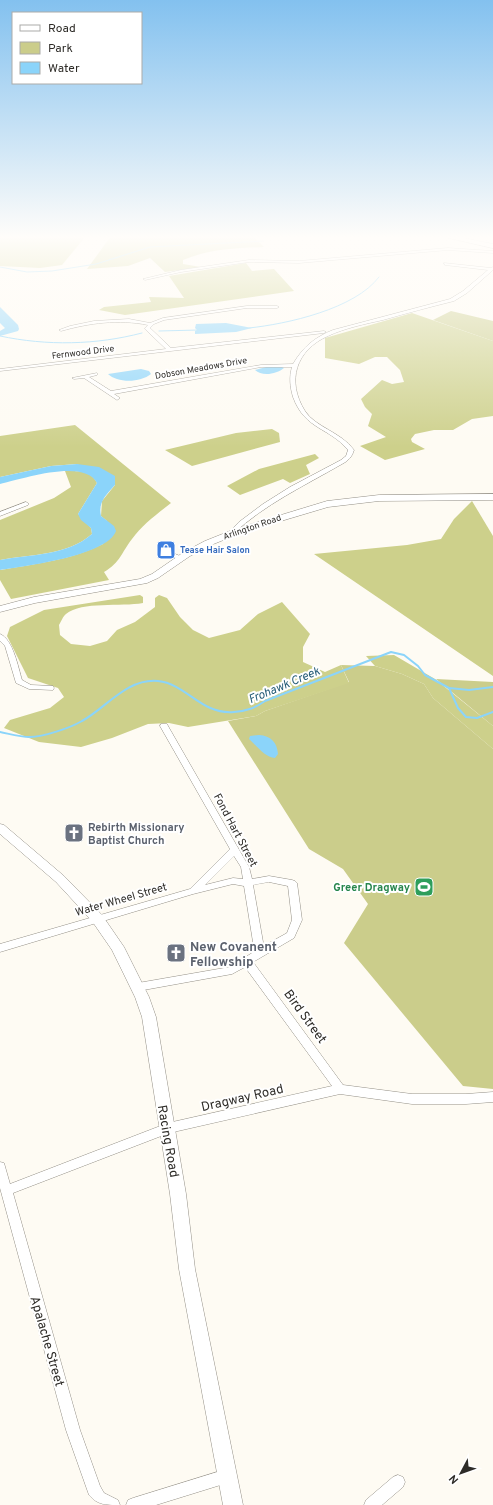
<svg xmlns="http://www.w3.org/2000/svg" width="493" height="1505" font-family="Overpass,sans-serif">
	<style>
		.green { fill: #cbcd8b }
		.forest { fill: #cdd08b }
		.water { fill: #8bd4fa }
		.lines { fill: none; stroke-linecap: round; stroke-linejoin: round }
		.stream-far1 { stroke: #8bd4fa; stroke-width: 1 }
		.stream { stroke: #8bd4fa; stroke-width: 2 }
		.minor-casing { stroke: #949087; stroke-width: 1 }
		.tertiary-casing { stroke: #949087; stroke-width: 1 }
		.secondary-casing { stroke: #949087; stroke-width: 1 }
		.primary-casing { stroke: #949087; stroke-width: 1 }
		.minor { fill: #fff; fill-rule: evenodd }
		.tertiary { fill: #fff; fill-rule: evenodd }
		.secondary { fill: #fff; fill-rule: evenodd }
		.primary { fill: #fff; fill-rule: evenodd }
		.labels { text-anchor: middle; stroke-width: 4; stroke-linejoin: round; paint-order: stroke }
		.far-street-label { font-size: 9px; fill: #2e2c28; stroke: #fff }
		.far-shop-label { font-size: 9px; font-weight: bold; fill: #366cbe; stroke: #fff; text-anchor: start }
		.worship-label { font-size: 11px; font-weight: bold; fill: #5b616d; stroke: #fff; text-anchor: start }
		.street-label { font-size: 11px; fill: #2e2c28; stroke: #fff }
		.leisure-label { font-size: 11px; font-weight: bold; fill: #27864d; stroke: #fff; text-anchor: end }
		.water-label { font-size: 12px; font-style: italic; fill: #245b76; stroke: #fff }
		.near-worship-label { font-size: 13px; font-weight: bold; fill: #5b616d; stroke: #fff; text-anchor: start }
		.near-street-label { font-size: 13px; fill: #2e2c28; stroke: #fff }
	</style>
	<rect width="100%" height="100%" fill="#fefbf3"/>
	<!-- green -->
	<g class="green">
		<polygon points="451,311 493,321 493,341 433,320"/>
		<polygon points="341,665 375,666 402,674 424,684 433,698 493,749 493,1089 463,1086 344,943 368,904 343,869 309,849 228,721 256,716 265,711 349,682"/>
		<polygon points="436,679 493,682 493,726"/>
	</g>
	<!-- forest -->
	<g class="forest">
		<polygon points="0,236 86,236 62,265 40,268 0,266"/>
		<path d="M111,236h142l11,11c-28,1 -55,2 -81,13v4l18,3 -36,5 -15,-14 -22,8 -41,3z"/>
		<polygon points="246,263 252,271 274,269 294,291 125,315 99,310 104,307 151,302 149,297 184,298 169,276"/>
		<polygon points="412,313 493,341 493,416 472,419 453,430 434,430 415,434 411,439 412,442 425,449 385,460 360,446 386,437 368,426 372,414 365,407 361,399 382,380 392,384 404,382 400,370 387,357 375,357 359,364 325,358 325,338"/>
		<path d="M75,425l96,78c-14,11 -29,22 -39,36 -11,14 -11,23 -28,33l5,8 -98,19 -11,-19v-10c35,-6 71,-10 103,-26l4,-23 -6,-5 1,-15 13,-16 -38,-21 -26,2 -51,11v-41z"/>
		<polygon points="272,429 279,433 280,442 192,466 165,450 236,433"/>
		<polygon points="315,454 319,458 306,465 310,474 290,483 283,479 240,495 227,486 259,469"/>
		<path d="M65,471c13,0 26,-1 32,12l-19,31 13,14 1,6c-25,22 -61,20 -92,26v-40l54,-22 17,-11z"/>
		<polygon points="472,501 493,536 493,676 314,554 407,545 441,539 454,519"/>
		<path d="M140,595l3,2v6c-22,4 -61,-2 -77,11 -3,2 -5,8 -7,11l1,10 11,9 19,2 17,-5 10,-11 18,-8 20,-15v-9l4,-3 8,3 13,19 13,13 16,8 31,-8 18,-16 24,-12 28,32 -7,13v15l22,10 16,-7 8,18 -84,28 -9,5 -68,11 -19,-4 -21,1 -36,14 -31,9 -42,-5 -35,-14 6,-8 40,-12 14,-11 -6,-9 -30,-10 -21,-42 3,-9 34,-17z"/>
		<polygon points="394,655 435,679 493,726 493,749 433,698 424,684 402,674 375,666 366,656"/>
	</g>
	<!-- water -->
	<g class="water">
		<polygon points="0,307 18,325 19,329 18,331 0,336 0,331 5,328 0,323"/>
		<polygon points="226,323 252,328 236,332 195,334 195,331 197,330 195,328 196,324"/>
		<path d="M280,366l4,2c-7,6 -22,9 -29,2l11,-3z"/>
		<path d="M141,369l8,2 2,3c-11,9 -34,9 -43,0z"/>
		<path d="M77,464l22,3 16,9v9c-9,10 -17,17 -14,31l13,10 2,5c-9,25 -91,35 -116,39v-10c31,-6 67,-4 92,-26l-1,-6 -10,-8 -3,-6 19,-31c-13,-25 -75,-4 -97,1v-7l51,-11z"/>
		<path d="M259,735c12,1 18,7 19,19l-3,4c-10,0 -19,-13 -26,-19l1,-3z"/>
	</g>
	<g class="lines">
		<!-- stream-far1 -->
		<g class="stream-far1">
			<polyline points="0,267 27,272 52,271 96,264 150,247 264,241"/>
			<path d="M249,328c38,-4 106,-19 130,-51"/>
			<polyline points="159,331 199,330"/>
			<path d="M0,336c47,10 96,9 142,-3"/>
		</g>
		<!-- stream -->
		<g class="stream">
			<polyline points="449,688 469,690 493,687"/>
			<path d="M0,732c10,2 20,5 30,5 13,0 40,-9 52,-16 24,-13 45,-43 76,-40 29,3 43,34 76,31 13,-1 21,-4 31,-11l126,-49 13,3 14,11 7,9 24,13 9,20 8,9 11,1 16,-6"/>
		</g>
		<!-- minor casing -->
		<g class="minor-casing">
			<g id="minor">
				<polygon points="448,248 493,251 493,253 448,250 299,263 249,262 181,272 145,280 143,279 181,270 249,260 299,261"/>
				<path d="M444,263l47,5 2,-1v3l-26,23 -13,8c-24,6 -47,12 -71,19 -18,4 -38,8 -55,16 -32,14 -42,45 -23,75 10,16 36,21 49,39 -2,7 -6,11 -12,14 -38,22 -77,40 -109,70l-2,1 -3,-2 11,-11 24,-18 27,-17 51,-27 5,-4 2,-6c-19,-23 -43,-20 -55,-53 -3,-10 -4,-20 -1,-30h-31l-147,27 6,4 -3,2 -33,-22 -10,1 -2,-1 25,-5v2l-8,2 22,14 150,-26 32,-1c10,-17 22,-27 40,-34l117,-31 13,-8 25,-21 -43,-5z"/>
				<path d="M247,306h30l2,1 -2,1h-30l-83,12 -10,4 -4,4 21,20 153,-17 2,1 -2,1 -324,38v-2l166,-20 -21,-20v-1l3,-3c-30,-6 -58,-2 -87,6l-2,-1 11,-4 24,-5 35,-2 21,4 13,-5z"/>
				<polygon points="26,502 29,504 28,505 0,516 0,512"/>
				<polygon points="171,552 182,557 183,558 180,560 169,555 168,554"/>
				<path d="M0,634c13,5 18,33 22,46l9,5 22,1 1,2 -1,2 -24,-1 -13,-6 -11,-37 -5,-5z"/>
				<path d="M161,724h6l1,2 81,141 3,12 17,-3 23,4 3,1 2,2 5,37 -8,18 -41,24 90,123 69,9h54l27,-2v10l-27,2h-54l-72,-10 -171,39 -156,60 67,237 20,56 4,7 14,7 2,5c-15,0 -22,0 -31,-10l-23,-65 -66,-242v-26l4,1 6,21 158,-61 164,-37 -87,-119 -13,7 -94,17 -3,-1 -2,-3 2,-3 3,-1 92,-16 22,-14 1,-11 -9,-56 -11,-2 -40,10 -193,58v-8l190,-55 40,-40 -70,-123zM234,856l7,11 2,12 -10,-1 -28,7zM269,882l19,4 4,34 -5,13 -25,14 1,-5 -10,-57z"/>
				<polygon points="227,1469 232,1471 234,1476 232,1481 227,1483 156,1505 126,1505 128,1500 133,1498"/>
				<polygon points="398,1475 403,1477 405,1482 403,1487 382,1505 364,1505 366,1500 393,1477"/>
			</g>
		</g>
		<!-- tertiary casing -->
		<g class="tertiary-casing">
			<polygon id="tertiary" points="0,824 4,825 64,876 102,915 124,947 149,997 156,1017 186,1194 195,1269 243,1505 223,1505 179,1269 170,1194 142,1017 135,997 112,950 92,921 56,882 0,834"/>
		</g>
		<!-- secondary casing -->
		<g class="secondary-casing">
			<polygon id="secondary" points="493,494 493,500 379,501 328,507 241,533 211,545 190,556 158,578 147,583 35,603 0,612 0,606 34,597 140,579 152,574 184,552 205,541 235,529 327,501 379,495"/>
		</g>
		<!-- primary casing -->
		<g class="primary-casing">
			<polygon id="primary" points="440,236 454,236 493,244 493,248"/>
		</g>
		<!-- minor -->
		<use href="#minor" class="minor"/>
		<!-- tertiary -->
		<use href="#tertiary" class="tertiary"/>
		<!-- secondary -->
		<use href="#secondary" class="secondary"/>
		<!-- primary -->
		<use href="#primary" class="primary"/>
	</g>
	<!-- sky -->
	<linearGradient id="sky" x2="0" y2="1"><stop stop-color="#83c1ef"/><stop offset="0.53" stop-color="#fffdfa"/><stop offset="1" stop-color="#fffdfa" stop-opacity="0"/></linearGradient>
	<rect width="493" height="447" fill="url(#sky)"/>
	<!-- icons -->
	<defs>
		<g id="shop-square" transform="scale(1)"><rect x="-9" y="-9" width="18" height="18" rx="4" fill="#3f7fe0" stroke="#fff"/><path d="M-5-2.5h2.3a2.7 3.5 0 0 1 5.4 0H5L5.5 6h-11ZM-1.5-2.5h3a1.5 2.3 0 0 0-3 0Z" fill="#fff"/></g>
		<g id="church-square" transform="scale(1)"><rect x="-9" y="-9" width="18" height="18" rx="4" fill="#6b7280" stroke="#fff"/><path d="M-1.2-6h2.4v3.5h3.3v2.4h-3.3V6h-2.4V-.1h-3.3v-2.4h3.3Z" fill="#fff"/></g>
		<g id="stadium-square" transform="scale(1)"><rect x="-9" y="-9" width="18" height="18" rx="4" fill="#2e9e5b" stroke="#fff"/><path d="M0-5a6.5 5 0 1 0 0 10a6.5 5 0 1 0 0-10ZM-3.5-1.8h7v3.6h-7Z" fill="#fff"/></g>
	</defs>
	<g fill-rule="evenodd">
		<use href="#shop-square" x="166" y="550"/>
		<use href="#church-square" x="74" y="833"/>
		<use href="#stadium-square" x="424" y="887"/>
		<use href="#church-square" x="176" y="953"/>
	</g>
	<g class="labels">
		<!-- far-street labels -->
		<g class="far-street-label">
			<text transform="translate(83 352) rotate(-7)" y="3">Fernwood Drive</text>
			<text transform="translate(201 368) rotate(-10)" y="3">Dobson Meadows Drive</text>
			<text transform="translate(252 527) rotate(-19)" y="3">Arlington Road</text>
		</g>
		<!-- far-shop labels -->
		<g class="far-shop-label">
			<text x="180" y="553">Tease Hair Salon</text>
		</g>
		<!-- worship labels -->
		<g class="worship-label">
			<text x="88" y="831">Rebirth Missionary<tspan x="88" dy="13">Baptist Church</tspan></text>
		</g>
		<!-- street labels -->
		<g class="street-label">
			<text transform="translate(236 830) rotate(62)" y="4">Fond Hart Street</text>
			<text transform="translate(121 899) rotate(-16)" y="4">Water Wheel Street</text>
		</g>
		<!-- leisure labels -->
		<g class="leisure-label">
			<text x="410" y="891">Greer Dragway</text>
		</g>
		<!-- water labels -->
		<g class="water-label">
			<text transform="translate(284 685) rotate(-23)" y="4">Frohawk Creek</text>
		</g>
		<!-- near-worship labels -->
		<g class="near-worship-label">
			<text x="190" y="951">New Covanent<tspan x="190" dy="15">Fellowship</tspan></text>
		</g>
		<!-- near-street labels -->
		<g class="near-street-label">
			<text transform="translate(306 1016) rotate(54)" y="5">Bird Street</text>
			<text transform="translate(242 1097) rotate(-13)" y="5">Dragway Road</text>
			<text transform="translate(169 1141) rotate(80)" y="5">Racing Road</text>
			<text transform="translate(48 1341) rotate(74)" y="5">Apalache Street</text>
		</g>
	</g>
	<!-- legend -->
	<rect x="12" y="12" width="130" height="72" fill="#ffffff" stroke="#ababa9"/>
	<rect x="20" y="25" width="20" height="6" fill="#ffffff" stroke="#ababa9"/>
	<text x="48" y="32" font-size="12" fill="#2e2c28">Road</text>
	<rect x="20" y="42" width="20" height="12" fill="#cbcd8b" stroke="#ababa9"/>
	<text x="48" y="52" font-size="12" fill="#2e2c28">Park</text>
	<rect x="20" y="62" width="20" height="12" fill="#8bd4fa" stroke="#ababa9"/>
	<text x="48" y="72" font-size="12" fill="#2e2c28">Water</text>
	<!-- north arrow -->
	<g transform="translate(461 1473) rotate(229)" stroke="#ffffff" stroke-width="3" paint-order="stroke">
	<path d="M0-3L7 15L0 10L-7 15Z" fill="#2e2c28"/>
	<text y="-6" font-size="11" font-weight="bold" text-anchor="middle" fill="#2e2c28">N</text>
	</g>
</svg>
